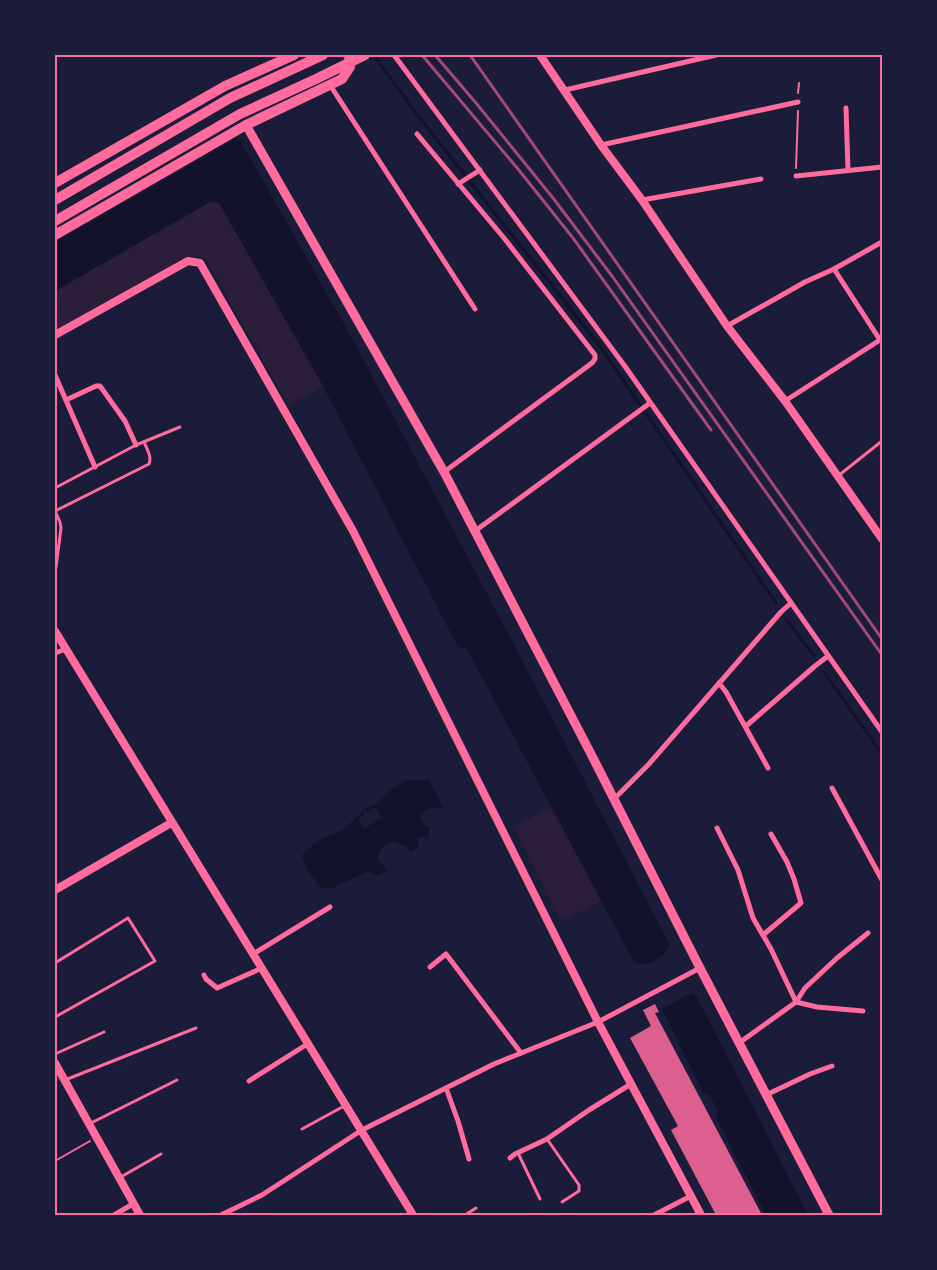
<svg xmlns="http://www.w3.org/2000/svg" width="937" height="1270" font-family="'Open Sans',sans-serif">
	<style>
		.green { fill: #2a1e3b }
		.water { fill: #12122b }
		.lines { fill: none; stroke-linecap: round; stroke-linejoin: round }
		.stream { stroke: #12122b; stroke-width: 3 }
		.building { fill: #dd5f8e }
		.path { stroke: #ff6b9d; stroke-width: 2 }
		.service { stroke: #ff6b9d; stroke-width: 3 }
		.minor { stroke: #ff6b9d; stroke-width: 5 }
		.tertiary { stroke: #ff6b9d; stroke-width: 8 }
		.secondary { stroke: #ff6b9d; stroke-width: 9 }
		.primary { stroke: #ff6b9d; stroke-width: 10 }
		.rail { stroke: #a44b75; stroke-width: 3 }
		.neatline { fill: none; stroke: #ff6b9d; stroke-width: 2 }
	</style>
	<rect width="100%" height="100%" fill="#1b1b3a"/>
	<!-- green -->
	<g class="green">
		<polygon points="210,202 219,202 323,386 289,406 207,261 199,256 187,257 55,332 55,291"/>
		<polygon points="551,807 602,901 561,921 514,827"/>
	</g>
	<!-- water -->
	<g class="water">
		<path d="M236,139l4,1 113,200 170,322 144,278 2,5c-4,12 -23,24 -35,17l-167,-313 -9,-2 -135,-261 -104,-183 -9,-1 -155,89v-49z"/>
		<polygon points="405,780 429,780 443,807 428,809 420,816 425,826 430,827 428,838 423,836 418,839 418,847 410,852 407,847 394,841 381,849 377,859 388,871 376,876 369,871 347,881 331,889 321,888 308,871 302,855 318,841 343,830 363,811 365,814 358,819 364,829 382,817 375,807 367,813 365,809 378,803 390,791"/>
		<polygon points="692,993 697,997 808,1215 766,1215 716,1117 718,1111 709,1094 703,1092 662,1009"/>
	</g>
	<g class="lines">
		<!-- stream -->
		<g class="stream">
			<polyline points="374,55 415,112 599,345 776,603"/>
			<polyline points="786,619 814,656"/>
			<polyline points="824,672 882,754"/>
		</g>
	</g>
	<!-- building -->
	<polygon class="building" points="655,1004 659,1012 655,1013 762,1215 716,1215 671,1130 678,1126 630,1038 651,1026 643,1010"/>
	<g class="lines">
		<!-- path -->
		<g class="path">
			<polyline points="798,93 799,83"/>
			<polyline points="796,168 798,111"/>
			<polyline points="55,1161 90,1141"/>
		</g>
		<!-- service -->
		<g class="service">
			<polyline points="838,476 882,441"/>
			<polyline points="55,488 136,445 180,427"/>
			<path d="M55,511l94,-47c3,-7 -2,-15 -5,-22"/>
			<polyline points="55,511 60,522 61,528 56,567"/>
			<polyline points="55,963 128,918 155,961 55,1017"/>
			<polyline points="55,1054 104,1032"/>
			<polyline points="65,1080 196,1028"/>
			<polyline points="89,1124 177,1080"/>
			<polyline points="302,1129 346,1105"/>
			<polyline points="547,1139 579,1185 579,1191 562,1202"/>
			<polyline points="518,1153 540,1199"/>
			<polyline points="119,1178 161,1154"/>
			<polyline points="465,1215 476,1208"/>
		</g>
		<!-- minor -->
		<g class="minor">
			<polyline points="394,55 624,365 882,732"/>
			<polyline points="330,85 475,309"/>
			<polyline points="565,90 716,55"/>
			<polyline points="846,108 848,170"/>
			<polyline points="417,134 504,238 595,355 595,359 592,363 444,472"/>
			<polyline points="601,145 798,102"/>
			<polyline points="796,176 882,167"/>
			<polyline points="458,184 480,170"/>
			<polyline points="642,200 761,179"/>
			<polyline points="727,326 805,282 834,269 882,242"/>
			<polyline points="55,375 95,467"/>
			<polyline points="66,400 96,386 100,386 125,421 136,445"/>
			<polyline points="785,401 880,340 834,269"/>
			<polyline points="475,531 650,403"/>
			<polyline points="55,653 66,649"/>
			<polyline points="719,683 726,692 768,768"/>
			<polyline points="746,726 815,666 828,656"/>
			<polyline points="832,788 882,880"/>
			<polyline points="614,799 649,764 781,612 791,603"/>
			<polyline points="717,828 738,870 753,918 771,949 796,1002 805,988 837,958 868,933"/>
			<polyline points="763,935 801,903 794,879 787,862 771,834"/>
			<polyline points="253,954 330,907"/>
			<polyline points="430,967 446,954 521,1053"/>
			<polyline points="204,975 206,979 217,988 262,968"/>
			<polyline points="739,1043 796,1002 817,1007 863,1011"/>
			<polyline points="249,1081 309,1043"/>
			<polyline points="446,1088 458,1121 469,1159"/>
			<polyline points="766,1095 810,1074 832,1066"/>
			<polyline points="510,1158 515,1154 547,1139 589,1110 631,1084"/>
			<polyline points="114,1215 133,1204"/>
			<polyline points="221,1215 262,1195 362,1130 494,1064 598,1022 700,968"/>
			<polyline points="654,1215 691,1196"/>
		</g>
		<!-- tertiary -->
		<g class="tertiary">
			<polyline points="540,55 601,145 642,200 727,326 785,401 882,539"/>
			<polyline points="55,335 188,261 200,263 353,531 598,1022 701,1215"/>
			<path d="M55,631c118,196 240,388 358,584"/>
			<polyline points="55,890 171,823"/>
			<polyline points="55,1063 140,1215"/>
		</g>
		<!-- secondary -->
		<polyline class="secondary" points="246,125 444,472 590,752 700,968 829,1215"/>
		<!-- primary -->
		<g class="primary">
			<polyline points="55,183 225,86 294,55"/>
			<polyline points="55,200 230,98 323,55"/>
			<polyline points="55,221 240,114 316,79 365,55"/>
			<polyline points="55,235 246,125 342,79 350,67 349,55"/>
		</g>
		<!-- rail -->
		<g class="rail">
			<polyline points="422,55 518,169 573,238 711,430"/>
			<polyline points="435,55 476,103 553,198 612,276 882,655"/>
			<polyline points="470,55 882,639"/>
		</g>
	</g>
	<!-- border -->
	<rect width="937" height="1270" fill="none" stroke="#1b1b3a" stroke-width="112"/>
	<rect x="56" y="56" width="825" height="1158" class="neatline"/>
</svg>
